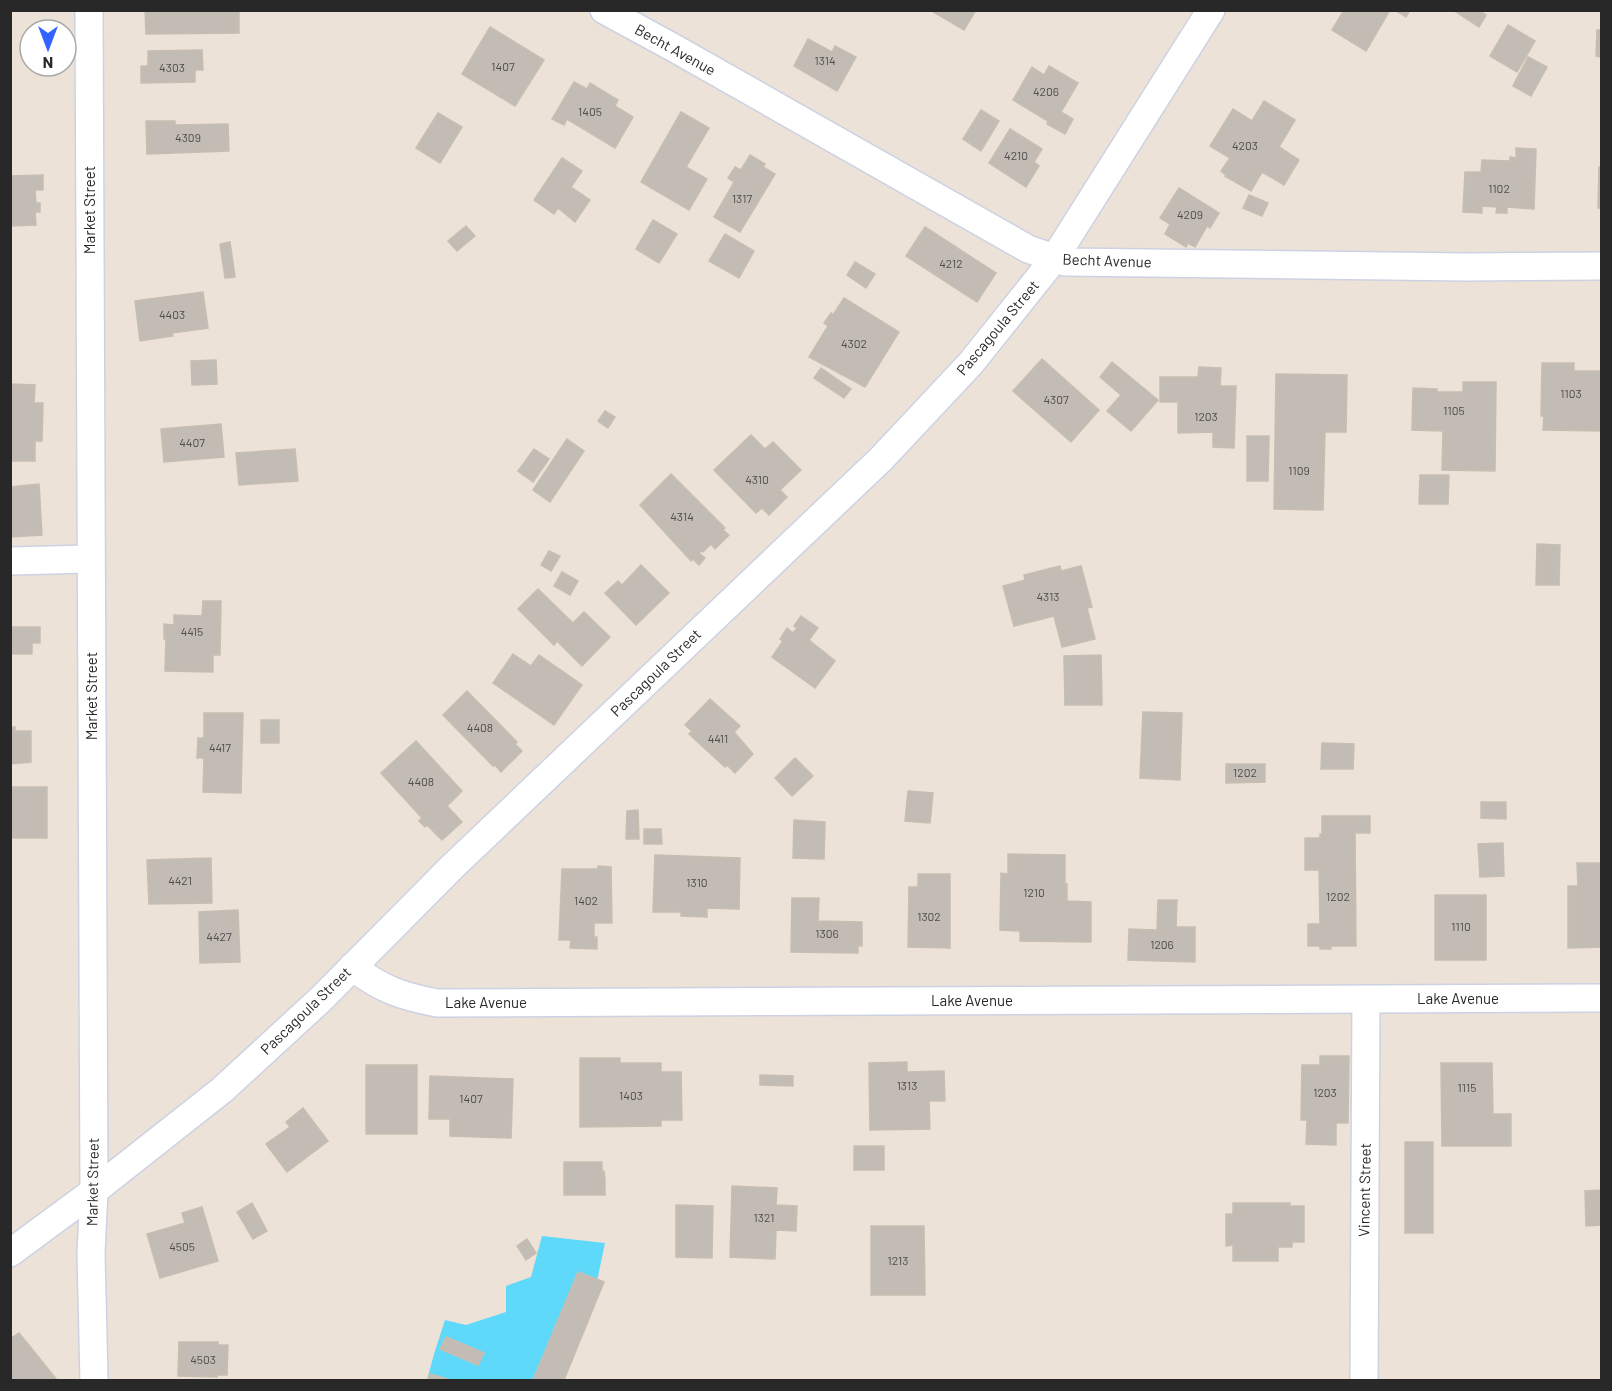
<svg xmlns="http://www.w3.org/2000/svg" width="1612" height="1391" font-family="Barlow,sans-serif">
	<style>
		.water { fill: #5ed9fa }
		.building { fill: #c3bcb5; stroke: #c7beb1; stroke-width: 1.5 }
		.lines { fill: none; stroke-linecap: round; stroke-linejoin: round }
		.minor-casing { stroke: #cdd2e3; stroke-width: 30 }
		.minor { stroke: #fff; stroke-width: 27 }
		.labels { text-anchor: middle; stroke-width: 6; stroke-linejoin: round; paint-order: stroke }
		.number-label { font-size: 12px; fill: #4f4d4b }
		.street-label { font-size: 15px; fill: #282828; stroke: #fff }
	</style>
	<rect width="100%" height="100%" fill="#ece2d8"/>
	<!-- water -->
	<polygon class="water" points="542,1236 605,1243 597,1281 555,1380 427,1380 434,1354 445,1320 466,1325 506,1312 506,1286 531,1277"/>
	<!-- building -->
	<g class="building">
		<polygon points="145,10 239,10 239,33 146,34"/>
		<polygon points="930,10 976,10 964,30"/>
		<polygon points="1344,10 1390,10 1366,51 1332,30"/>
		<polygon points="1395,10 1410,10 1406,17"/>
		<polygon points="1453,10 1478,10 1486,15 1479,27"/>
		<polygon points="1508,25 1535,41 1517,72 1490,56"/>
		<polygon points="490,27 544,60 515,106 462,74"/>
		<polygon points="1597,30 1602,30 1602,57 1596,56"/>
		<polygon points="808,39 832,52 835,46 856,57 837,91 794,66"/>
		<polygon points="202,50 203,70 195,70 195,82 141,83 141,66 148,66 148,51"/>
		<polygon points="1528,57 1547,67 1531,96 1513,86"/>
		<polygon points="1049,66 1078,83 1061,112 1073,119 1065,134 1047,124 1048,121 1013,100 1032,67 1044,75"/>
		<polygon points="574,82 587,89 590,83 618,100 615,106 633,117 615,148 567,119 564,125 552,119"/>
		<polygon points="1264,101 1295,120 1279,147 1299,160 1284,185 1262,172 1251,191 1225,176 1226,175 1221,171 1230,158 1210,146 1233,109 1252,121"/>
		<polygon points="981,110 999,121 981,151 963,139"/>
		<polygon points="681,112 709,128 686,167 707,179 689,210 641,182"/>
		<polygon points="438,113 462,127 440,163 416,148"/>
		<polygon points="146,121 175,121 175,125 228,124 229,151 147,154"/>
		<polygon points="1010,129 1042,149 1034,162 1039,166 1026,187 989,163"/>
		<polygon points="1516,148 1536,149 1534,209 1507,207 1507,213 1496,213 1497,207 1482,206 1482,213 1463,212 1465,172 1481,172 1482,160 1510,161 1510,157 1516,158"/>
		<polygon points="750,155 765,164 763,167 775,174 740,232 714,217 734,182 728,178 735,167 741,170"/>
		<polygon points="562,158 582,171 571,187 590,200 575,222 558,208 554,214 534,200"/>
		<polygon points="1599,167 1602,167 1602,208 1598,208"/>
		<polygon points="43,175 43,190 35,190 36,203 40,203 40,212 35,212 36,225 10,226 10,176"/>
		<polygon points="1179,188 1219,213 1210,228 1207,226 1195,247 1188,243 1186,247 1165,234 1170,224 1160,218"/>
		<polygon points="1249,195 1268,203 1262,216 1243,208"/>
		<polygon points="653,220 677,234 659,263 636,249"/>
		<polygon points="466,226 475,236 457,251 448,241"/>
		<polygon points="925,227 996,273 977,302 906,256"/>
		<polygon points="725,234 754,251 739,278 709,261"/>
		<polygon points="230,242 235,277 225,278 220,244"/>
		<polygon points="855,262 875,274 866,288 847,275"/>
		<polygon points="203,292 208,328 172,333 173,336 140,341 135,301"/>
		<polygon points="844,298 899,332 865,387 809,357 828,326 824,323 831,313 833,315"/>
		<polygon points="1042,359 1099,410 1071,442 1013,391"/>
		<polygon points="216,360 217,384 192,385 191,361"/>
		<polygon points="1112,362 1158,400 1131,431 1107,411 1121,395 1100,377"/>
		<polygon points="1542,363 1574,363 1574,371 1602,371 1602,431 1543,430 1544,416 1541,416"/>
		<polygon points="1199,367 1221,368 1220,386 1236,386 1234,448 1213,447 1213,432 1178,433 1178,402 1160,402 1160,377 1198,377"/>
		<polygon points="821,368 851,389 844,398 814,378"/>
		<polygon points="1276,374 1347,375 1346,432 1325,432 1323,510 1274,509"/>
		<polygon points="1463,382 1496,382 1495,471 1442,470 1443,431 1412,430 1413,388 1437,389 1437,392 1463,392"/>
		<polygon points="10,384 35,385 34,403 43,403 42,441 35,441 35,461 10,461"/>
		<polygon points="605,411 615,417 608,428 598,421"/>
		<polygon points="221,424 224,457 164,462 161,429"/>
		<polygon points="751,435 765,449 773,442 801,470 780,490 787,497 769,515 762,508 756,513 714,470"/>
		<polygon points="1247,436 1269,436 1268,481 1247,481"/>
		<polygon points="567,439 584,451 550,502 533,490"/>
		<polygon points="295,449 298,481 239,485 236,453"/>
		<polygon points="534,449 549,459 533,482 518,471"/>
		<polygon points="671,474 725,528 723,530 729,535 715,549 711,544 703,552 702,551 699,553 705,558 699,565 693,559 691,561 640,505"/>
		<polygon points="1420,475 1449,475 1448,504 1419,504"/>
		<polygon points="39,484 42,535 10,537 10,487"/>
		<polygon points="1537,544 1560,545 1559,585 1536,585"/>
		<polygon points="549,551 560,556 551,571 541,565"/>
		<polygon points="641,565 669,593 636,625 605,593 618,581 622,585"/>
		<polygon points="1060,566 1061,571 1081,566 1092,607 1087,608 1095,639 1062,647 1054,616 1014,626 1003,586 1025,580 1024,575"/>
		<polygon points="562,572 578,581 570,595 554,586"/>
		<polygon points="538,589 573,623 584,612 610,637 582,666 557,641 554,645 518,609"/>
		<polygon points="203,601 221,601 220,655 213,655 213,672 165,671 166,639 164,639 164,624 174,625 174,615 202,616"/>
		<polygon points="801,616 818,628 809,640 835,661 815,688 772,657 783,641 780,639 787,628 793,633 797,628 794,626"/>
		<polygon points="10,627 40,627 40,643 32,643 32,654 10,654"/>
		<polygon points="513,654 531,666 539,655 582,685 554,725 493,683"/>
		<polygon points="1101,655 1102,705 1065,705 1064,656"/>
		<polygon points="467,691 517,742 515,744 522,751 501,772 495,765 493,766 443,715"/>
		<polygon points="710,699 740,726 734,732 753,754 735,773 727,765 725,767 689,734 692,731 685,725"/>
		<polygon points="1143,712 1182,713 1180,780 1140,778"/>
		<polygon points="204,713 243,713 241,793 203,792 204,758 197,758 198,738 204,738"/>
		<rect x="261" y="720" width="18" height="23"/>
		<polygon points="10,727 15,727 15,731 31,731 31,762 10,764"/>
		<polygon points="416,741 462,791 447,806 462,822 442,840 427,825 425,827 419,821 422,818 381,773"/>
		<polygon points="1322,743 1354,744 1353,769 1321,769"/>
		<polygon points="795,758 813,776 792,796 775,778"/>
		<polygon points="1226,764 1265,764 1265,782 1226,783"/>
		<rect x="10" y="787" width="37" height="51"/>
		<polygon points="908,791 933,793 930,823 905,821"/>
		<polygon points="1481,802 1506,802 1506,819 1481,818"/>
		<polygon points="638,810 639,839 626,839 627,811"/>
		<polygon points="1322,816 1370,816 1370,833 1355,833 1356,946 1331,946 1331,949 1320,949 1320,946 1308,946 1308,924 1320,924 1319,870 1305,870 1305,838 1320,838 1320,834 1322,834"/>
		<polygon points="794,820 825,822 824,859 793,858"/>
		<polygon points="644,829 661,829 662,844 644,844"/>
		<polygon points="1503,843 1504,876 1480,877 1478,844"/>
		<polygon points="1008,854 1065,855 1065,884 1067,884 1067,901 1091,902 1091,942 1020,941 1020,931 1000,930 1001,873 1008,874"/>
		<polygon points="655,855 740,858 739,909 707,908 707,917 681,916 681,912 653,912"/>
		<polygon points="211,858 212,903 149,904 147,860"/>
		<polygon points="1577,863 1602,863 1602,947 1568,948 1568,886 1578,886"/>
		<polygon points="598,866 611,867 612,923 594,923 594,937 597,937 597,949 570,948 571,940 559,940 562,869 598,869"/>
		<polygon points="918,874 950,874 950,948 908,947 909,887 918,887"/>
		<rect x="1435" y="895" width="51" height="65"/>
		<polygon points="792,898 819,898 818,921 862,922 862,946 858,946 858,953 791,952"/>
		<polygon points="1158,900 1177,900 1176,927 1195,927 1195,962 1128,960 1129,929 1157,930"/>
		<polygon points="238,910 240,962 200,963 199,912"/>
		<polygon points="1320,1056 1349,1056 1348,1123 1336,1123 1336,1145 1306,1144 1307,1120 1301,1120 1302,1065 1320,1065"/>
		<polygon points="580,1058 620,1058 620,1063 661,1063 661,1072 681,1072 682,1120 661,1120 661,1126 580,1127"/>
		<polygon points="907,1062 907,1072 944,1071 945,1101 929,1101 930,1129 870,1130 869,1063"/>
		<polygon points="1441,1063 1492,1063 1493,1114 1511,1114 1511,1146 1442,1146"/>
		<rect x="366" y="1065" width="51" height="69"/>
		<polygon points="760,1075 793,1076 793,1086 760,1085"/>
		<polygon points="430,1076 513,1079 511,1138 450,1136 450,1119 429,1119"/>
		<polygon points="303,1108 328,1141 287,1172 266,1144 290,1127 286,1122"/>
		<rect x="1405" y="1142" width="28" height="91"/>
		<rect x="854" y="1146" width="30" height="24"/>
		<polygon points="564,1162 602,1162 602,1171 604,1171 605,1180 605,1195 564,1195"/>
		<polygon points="732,1186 777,1188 776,1205 797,1206 796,1231 776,1230 775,1259 730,1257"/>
		<polygon points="1602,1190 1602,1225 1586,1226 1585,1191"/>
		<polygon points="252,1203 267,1231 253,1239 237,1212"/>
		<polygon points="1233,1203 1290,1203 1290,1206 1304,1206 1304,1242 1292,1242 1292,1247 1278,1247 1278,1261 1233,1261 1233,1245 1226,1246 1226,1214 1233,1214"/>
		<polygon points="676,1205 713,1206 712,1258 676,1257"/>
		<polygon points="202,1207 218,1261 160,1278 147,1234 185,1223 182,1213"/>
		<polygon points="871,1226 924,1226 925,1295 871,1295"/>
		<polygon points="527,1239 536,1253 526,1260 517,1246"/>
		<polygon points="578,1272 604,1282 564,1380 533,1380"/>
		<polygon points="19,1333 57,1380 10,1380 10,1339"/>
		<polygon points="446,1337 484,1353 478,1365 440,1349"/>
		<polygon points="179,1342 218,1342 218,1345 228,1345 227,1375 217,1375 217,1377 178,1376"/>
		<polygon points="430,1374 451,1380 428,1380"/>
	</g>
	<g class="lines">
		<!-- minor casing -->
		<g class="minor-casing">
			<g id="minor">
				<polyline points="89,10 94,1191 91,1253 94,1380"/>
				<polyline points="604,10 674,48 1028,249 1065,262 1466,267 1602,266"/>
				<polyline points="10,561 91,559"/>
				<path d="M352,967c30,22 48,29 85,36l1165,-5"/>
				<polyline points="10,1253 94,1191 222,1090 321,999 452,867 881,459 971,363 1054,259 1211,10"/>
				<polyline points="1364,1380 1366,1000"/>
			</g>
		</g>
		<!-- minor -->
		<use href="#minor" class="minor"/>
	</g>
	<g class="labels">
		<!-- number labels -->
		<g class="number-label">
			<text x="825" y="65">1314</text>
			<text x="503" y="71">1407</text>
			<text x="172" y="72">4303</text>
			<text x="1046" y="96">4206</text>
			<text x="590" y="116">1405</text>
			<text x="188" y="142">4309</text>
			<text x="1245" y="150">4203</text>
			<text x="1016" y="160">4210</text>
			<text x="1499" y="193">1102</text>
			<text x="742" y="203">1317</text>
			<text x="1190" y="219">4209</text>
			<text x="951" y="268">4212</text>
			<text x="172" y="319">4403</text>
			<text x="854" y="348">4302</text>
			<text x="1571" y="398">1103</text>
			<text x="1056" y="404">4307</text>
			<text x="1454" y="415">1105</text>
			<text x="1206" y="421">1203</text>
			<text x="192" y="447">4407</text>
			<text x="1299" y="475">1109</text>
			<text x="757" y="484">4310</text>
			<text x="682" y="521">4314</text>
			<text x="1048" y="601">4313</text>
			<text x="192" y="636">4415</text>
			<text x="480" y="732">4408</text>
			<text x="718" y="743">4411</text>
			<text x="220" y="752">4417</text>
			<text x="1245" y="777">1202</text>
			<text x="421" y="786">4408</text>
			<text x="180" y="885">4421</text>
			<text x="697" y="887">1310</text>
			<text x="1034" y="897">1210</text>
			<text x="1338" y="901">1202</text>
			<text x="586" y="905">1402</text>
			<text x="929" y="921">1302</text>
			<text x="1461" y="931">1110</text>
			<text x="827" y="938">1306</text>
			<text x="219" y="941">4427</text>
			<text x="1162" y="949">1206</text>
			<text x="907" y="1090">1313</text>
			<text x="1467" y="1092">1115</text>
			<text x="1325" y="1097">1203</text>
			<text x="631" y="1100">1403</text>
			<text x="471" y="1103">1407</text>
			<text x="764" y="1222">1321</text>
			<text x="182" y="1251">4505</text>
			<text x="898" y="1265">1213</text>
			<text x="203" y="1364">4503</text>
		</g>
		<!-- street labels -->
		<g class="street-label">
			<text transform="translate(675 50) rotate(29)" y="5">Becht Avenue</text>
			<text transform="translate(90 210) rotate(-90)" y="5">Market Street</text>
			<text transform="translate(1107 261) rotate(2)" y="5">Becht Avenue</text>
			<text transform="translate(998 328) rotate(-50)" y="5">Pascagoula Street</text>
			<text transform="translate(656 673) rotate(-44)" y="5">Pascagoula Street</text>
			<text transform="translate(92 696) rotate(-90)" y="5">Market Street</text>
			<text x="1458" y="1004">Lake Avenue</text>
			<text x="972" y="1006">Lake Avenue</text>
			<text x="486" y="1008">Lake Avenue</text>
			<text transform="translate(306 1011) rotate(-44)" y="5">Pascagoula Street</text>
			<text transform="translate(93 1182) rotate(-89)" y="5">Market Street</text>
			<text transform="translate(1365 1190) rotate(-89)" y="5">Vincent Street</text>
		</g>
	</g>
	<!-- border -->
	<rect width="1612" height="1391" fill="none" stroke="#282828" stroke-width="24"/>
	<!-- north arrow -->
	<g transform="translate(48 48) rotate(180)"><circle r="28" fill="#ffffff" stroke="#a9a9a9" stroke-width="1.5"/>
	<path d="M0-4.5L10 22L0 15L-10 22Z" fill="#3262ff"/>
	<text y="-9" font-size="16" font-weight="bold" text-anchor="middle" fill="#282828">N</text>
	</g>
</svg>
